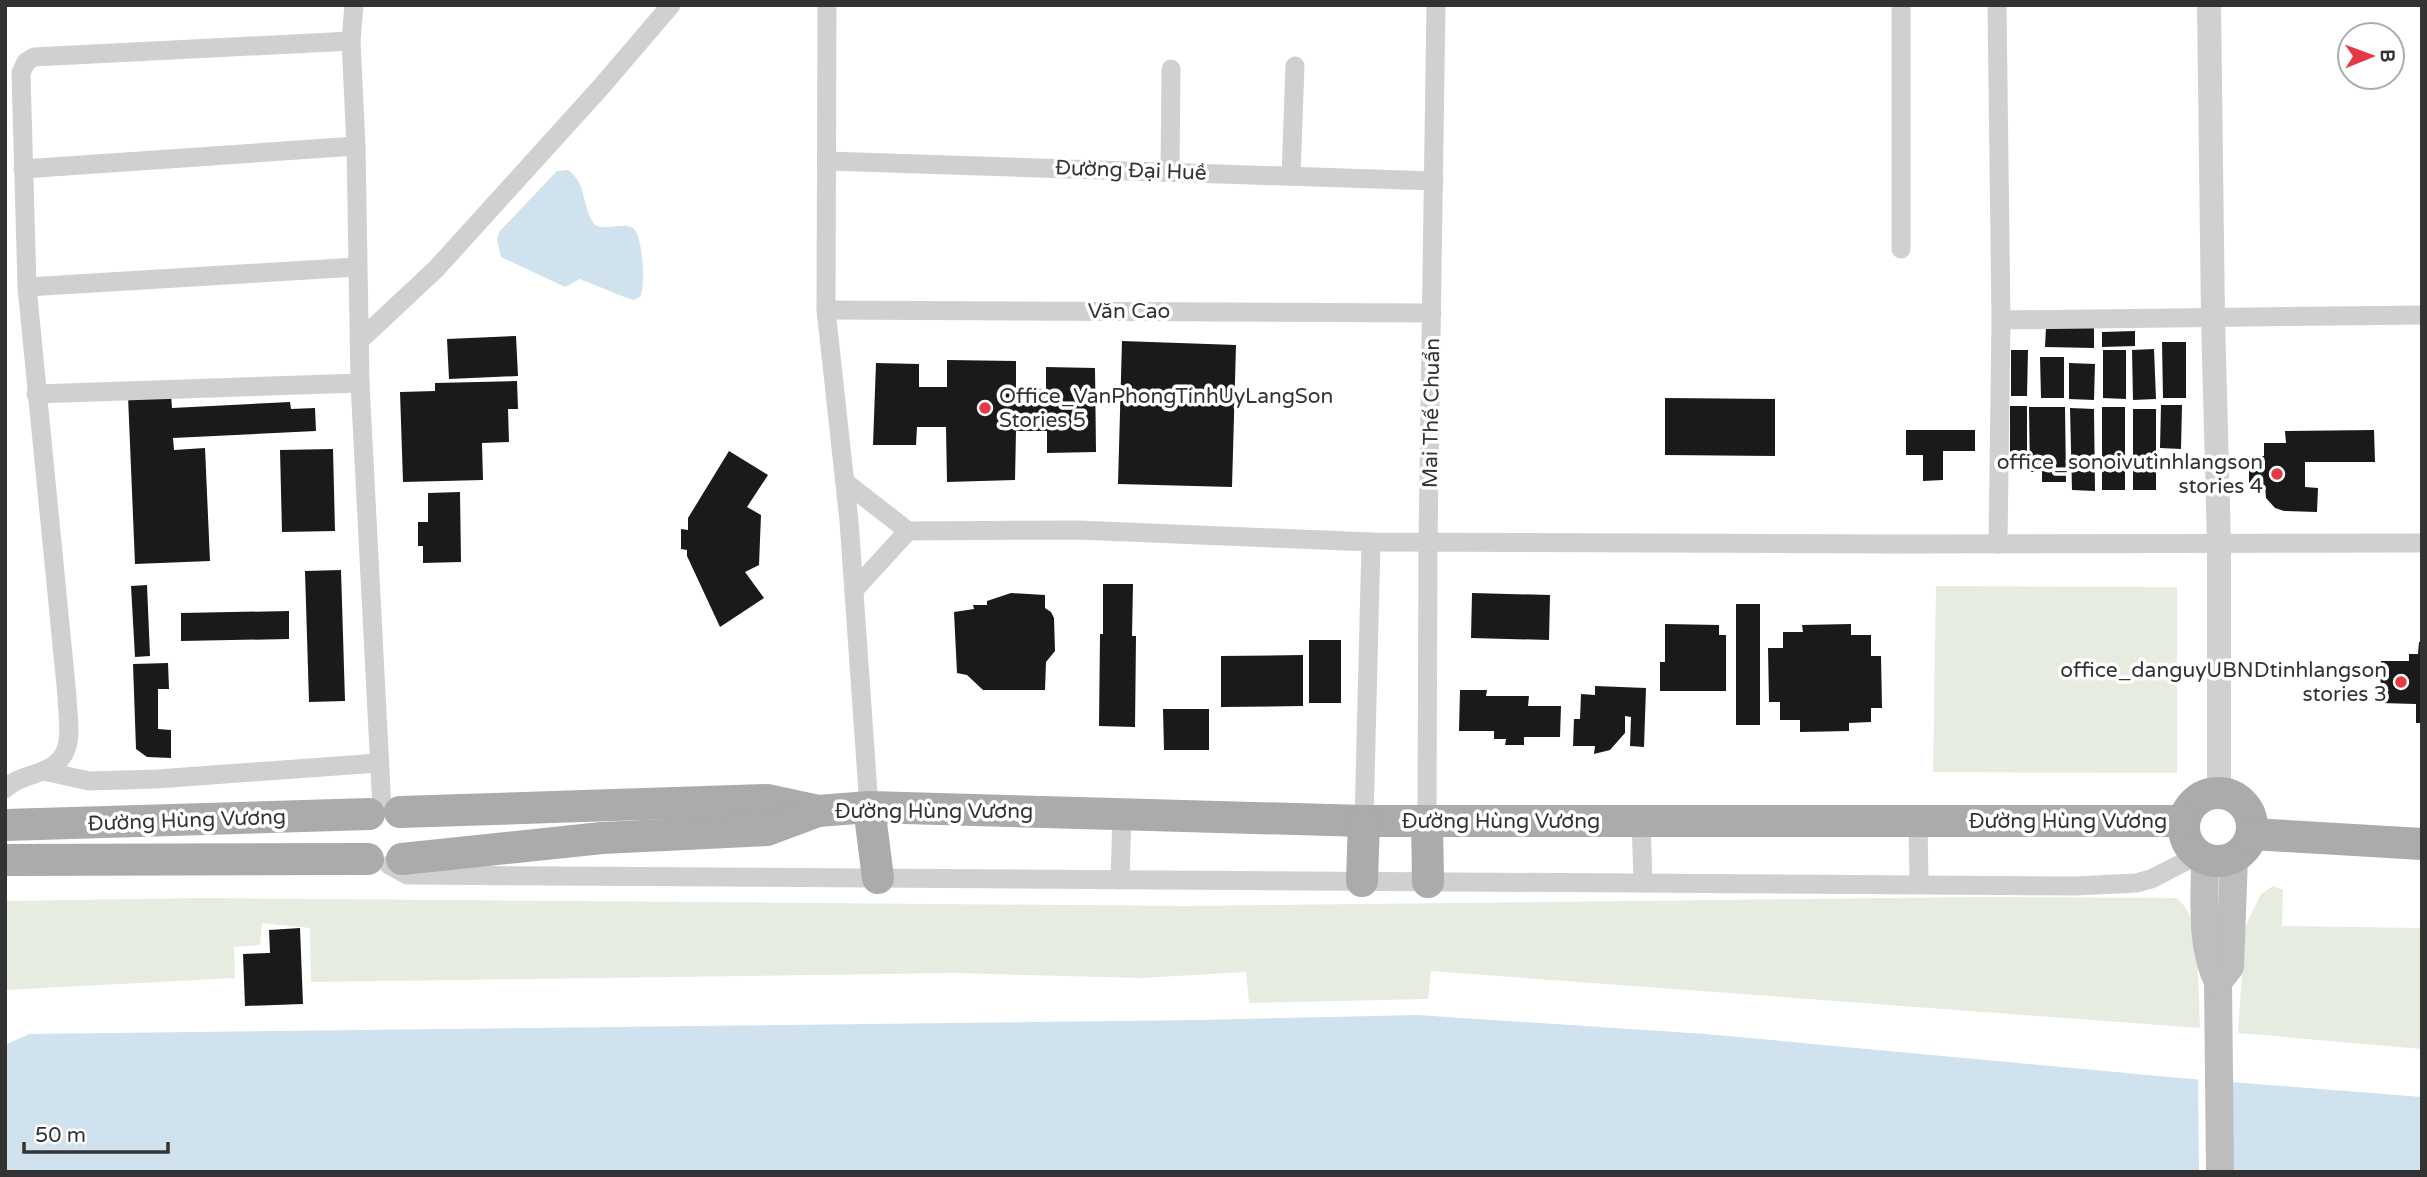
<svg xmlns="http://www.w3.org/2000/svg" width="2427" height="1177" font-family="'Varela Round',sans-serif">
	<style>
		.green { fill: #e6ecdf }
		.water { fill: #cfe2ee }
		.pier { fill: #fff }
		.building { fill: #1a1a1a }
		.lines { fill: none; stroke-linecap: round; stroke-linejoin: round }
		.minor { stroke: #d0d0d0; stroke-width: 19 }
		.tertiary { stroke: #d0d0d0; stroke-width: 24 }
		.secondary { stroke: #bdbdbd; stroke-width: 28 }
		.primary { stroke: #ababab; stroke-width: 32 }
		.poi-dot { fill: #e63946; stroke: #fff; stroke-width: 2.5 }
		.labels { text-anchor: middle; stroke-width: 7; stroke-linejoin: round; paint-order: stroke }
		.street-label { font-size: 21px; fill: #333; stroke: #fff }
		.poi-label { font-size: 21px; fill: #333; stroke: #fff; text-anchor: end }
	</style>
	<rect width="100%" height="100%" fill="#fff"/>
	<!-- green -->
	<g class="green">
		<polygon points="1936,586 2177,587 2177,773 1933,772"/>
		<polygon points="2273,886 2283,890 2282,926 2422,928 2422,1049 2238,1033 2245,927 2261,894"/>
		<path d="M1987,897l189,1c4,3 9,8 11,12 12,25 12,89 13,118l-769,-57 -3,28 -179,4 -3,-31 -105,6 -188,-5 -642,9 -1,-54 -48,-5 -2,22 -26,2 1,31 -230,12v-89l199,-3 982,8z"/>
	</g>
	<!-- water -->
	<g class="water">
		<path d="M568,170c20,14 13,38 27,55 12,6 28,-3 38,3 10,7 13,59 7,69l-6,3 -7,-2 -47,-19 -15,8 -64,-30 -4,-17 2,-8 58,-61z"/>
		<polygon points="1417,1015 1706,1034 2180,1078 2422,1097 2422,1172 5,1172 5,1045 29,1034 1199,1020"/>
	</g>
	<!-- pier -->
	<polygon class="pier" points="2198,1076 2231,1078 2233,1172 2199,1172"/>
	<!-- building -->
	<g class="building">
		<polygon points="2046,327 2094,327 2094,348 2045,347"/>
		<polygon points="2135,331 2135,346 2102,347 2102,332"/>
		<polygon points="516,336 518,376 449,379 447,339"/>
		<polygon points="1122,341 1236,345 1232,487 1118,484"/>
		<polygon points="2162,342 2186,342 2186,398 2163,398"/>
		<polygon points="2154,349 2156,399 2133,400 2132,350"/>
		<polygon points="2011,350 2028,350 2027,396 2011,396"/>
		<polygon points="2103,350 2126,350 2126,399 2103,398"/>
		<polygon points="2040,357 2064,357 2064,398 2041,398"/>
		<polygon points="947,360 1016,361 1016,388 1046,389 1046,367 1095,368 1096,452 1047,453 1047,431 1016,431 1015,480 947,482 946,427 917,427 916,445 873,445 876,363 919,364 919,387 947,387"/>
		<polygon points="2069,363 2095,364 2094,400 2069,399"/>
		<polygon points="517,381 518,409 508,409 509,442 482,443 483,480 403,482 400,392 435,391 435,383"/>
		<polygon points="171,394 172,408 290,402 291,409 315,408 316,431 173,438 174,450 205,448 210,561 135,564 128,396"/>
		<polygon points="1665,398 1775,399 1775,456 1665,455"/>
		<polygon points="2161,405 2182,405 2181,449 2160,448"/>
		<rect x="2010" y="406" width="17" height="61"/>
		<polygon points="2029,407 2065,407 2066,482 2042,482 2042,472 2030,472"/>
		<rect x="2102" y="407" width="23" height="83"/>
		<polygon points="2070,408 2094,409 2095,491 2072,490"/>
		<rect x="2133" y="409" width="23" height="81"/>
		<polygon points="1906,430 1975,430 1975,451 1943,451 1943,480 1923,481 1923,455 1906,455"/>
		<polygon points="2374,430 2375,462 2305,462 2305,487 2318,488 2317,512 2284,511 2275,508 2266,498 2265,486 2249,486 2249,456 2264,456 2264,443 2286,443 2285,431"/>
		<polygon points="333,449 335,531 282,532 280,450"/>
		<polygon points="729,451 768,475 747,507 761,515 759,565 745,572 764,598 720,627 687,556 687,550 681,549 681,529 688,530 688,518"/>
		<polygon points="460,492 461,562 423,563 423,546 418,546 418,522 428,522 428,493"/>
		<polygon points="341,570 345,701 309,702 305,571"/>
		<polygon points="1103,584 1133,584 1132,636 1136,636 1135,727 1099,726 1100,634 1103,634"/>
		<polygon points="147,585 150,656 135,657 131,586"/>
		<polygon points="1011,593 1045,595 1045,608 1051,612 1054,618 1055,651 1046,662 1045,690 983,690 967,675 957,673 954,612 974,609 973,605 987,605 987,601"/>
		<polygon points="1472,593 1550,595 1549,640 1471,638"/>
		<rect x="1736" y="604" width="24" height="121"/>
		<polygon points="289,611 289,639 181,641 181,613"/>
		<polygon points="1665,624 1719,625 1719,635 1726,635 1726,691 1660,691 1660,662 1665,662"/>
		<polygon points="1851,624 1851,635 1871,635 1871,656 1881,656 1882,708 1871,708 1871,722 1849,723 1849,731 1800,732 1800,720 1780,720 1780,702 1769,702 1768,648 1783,648 1783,632 1803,632 1802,625"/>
		<rect x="1309" y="640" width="32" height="63"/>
		<polygon points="2419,642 2422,642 2422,723 2416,723 2416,704 2380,703 2381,661 2409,661 2409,654 2418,654"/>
		<polygon points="1303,655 1303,706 1221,707 1221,656"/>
		<polygon points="168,663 169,689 158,689 158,729 171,730 171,758 147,757 136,749 133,664"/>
		<polygon points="1595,686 1646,688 1644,747 1630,746 1631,717 1625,716 1625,733 1610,750 1594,754 1595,746 1573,746 1574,719 1580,719 1581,694 1595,695"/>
		<polygon points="1460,690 1487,690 1486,696 1529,696 1528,706 1561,706 1560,737 1524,737 1524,745 1505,745 1506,739 1494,739 1494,731 1459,731"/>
		<polygon points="1163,709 1209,709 1209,750 1164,750"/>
		<polygon points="300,928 303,1004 245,1006 243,954 270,953 269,930"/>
	</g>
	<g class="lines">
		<!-- minor -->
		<g class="minor">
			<polyline points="354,5 351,41 356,146 360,383 382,809"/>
			<polyline points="827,5 826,310 849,521 869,807"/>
			<polyline points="1901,5 1901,249"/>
			<polyline points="1997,5 2001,320 1998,544"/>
			<polyline points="827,161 1434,181"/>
			<polyline points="23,169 356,146"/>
			<polyline points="1170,171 1171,69"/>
			<polyline points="1291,176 1295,66"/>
			<polyline points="27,287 357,267"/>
			<polyline points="826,310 1432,313"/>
			<polyline points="2001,320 2422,315"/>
			<polyline points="359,341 436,269 601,87 671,5"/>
			<polyline points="36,394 360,383"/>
			<polyline points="845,482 908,531 1077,530 1371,542 1895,544 2422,543"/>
			<polyline points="854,590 908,531"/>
			<polyline points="44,771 89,781 157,779 378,763"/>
			<path d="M5,789c10,-10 22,-12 35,-17 38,-13 28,-44 27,-76l-40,-409 -6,-214 5,-11 8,-5 317,-16"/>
			<polyline points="1641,820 1643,883"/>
			<polyline points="1918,820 1919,883"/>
			<polyline points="1364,821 1371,542"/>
			<polyline points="1427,821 1428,541 1436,5"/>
			<polyline points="389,865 407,875 2075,886 2136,883 2151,879 2198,855"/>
			<polyline points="1120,880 1122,814"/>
		</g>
		<!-- tertiary -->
		<polyline class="tertiary" points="2209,5 2213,318 2219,544 2219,792"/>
		<!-- secondary -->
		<g class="secondary">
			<path d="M2205,859c0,40 -5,86 13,123l2,190"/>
			<polyline points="2218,982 2230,967 2234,857"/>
		</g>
		<!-- primary -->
		<g class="primary">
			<circle cx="2218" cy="827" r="34"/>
			<polyline points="869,807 878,878"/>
			<polyline points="400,812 767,800 818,811"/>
			<polyline points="1427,821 1428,882"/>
			<polyline points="5,825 369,814"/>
			<polyline points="2252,834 2422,844"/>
			<polyline points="402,859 602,838 767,830 818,811 869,807 1364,821 2184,821"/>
			<polyline points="5,860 368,859"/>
			<polyline points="1362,881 1364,821"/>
		</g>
	</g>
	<!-- markers -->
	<g class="poi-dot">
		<circle cx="985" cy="408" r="7"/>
		<circle cx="2277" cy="474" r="7"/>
		<circle cx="2401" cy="682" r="7"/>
	</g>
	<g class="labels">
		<!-- street labels -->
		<g class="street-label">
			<text transform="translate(1131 170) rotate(2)" y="7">Đường Đại Huề</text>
			<text x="1129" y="318">Văn Cao</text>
			<text transform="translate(1431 413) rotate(-89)" y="7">Mai Thế Chuẩn</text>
			<text x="934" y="818">Đường Hùng Vương</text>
			<text transform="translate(187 820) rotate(-2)" y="7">Đường Hùng Vương</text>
			<text x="1501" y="828">Đường Hùng Vương</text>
			<text x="2068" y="828">Đường Hùng Vương</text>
		</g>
		<!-- poi labels -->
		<g class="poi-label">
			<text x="999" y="403" text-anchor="start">Office_VanPhongTinhUyLangSon<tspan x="999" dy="24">Stories 5</tspan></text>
			<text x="2263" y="469">office_sonoivutinhlangson<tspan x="2263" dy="24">stories 4</tspan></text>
			<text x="2387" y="677">office_danguyUBNDtinhlangson<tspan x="2387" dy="24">stories 3</tspan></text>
		</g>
	</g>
	<!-- border -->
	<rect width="2427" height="1177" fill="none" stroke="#333333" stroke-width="14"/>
	<!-- north arrow -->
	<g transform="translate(2371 56) rotate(89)"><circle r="33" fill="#ffffff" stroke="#adadad" stroke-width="2"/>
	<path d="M0-5L12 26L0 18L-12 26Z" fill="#e63946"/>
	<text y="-10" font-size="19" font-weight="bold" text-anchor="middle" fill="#333333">B</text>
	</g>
	<!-- scale -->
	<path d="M24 1142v10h144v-10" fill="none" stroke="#333333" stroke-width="3.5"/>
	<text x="35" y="1142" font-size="21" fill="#333333" stroke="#ffffff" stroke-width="5" paint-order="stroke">50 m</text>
</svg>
